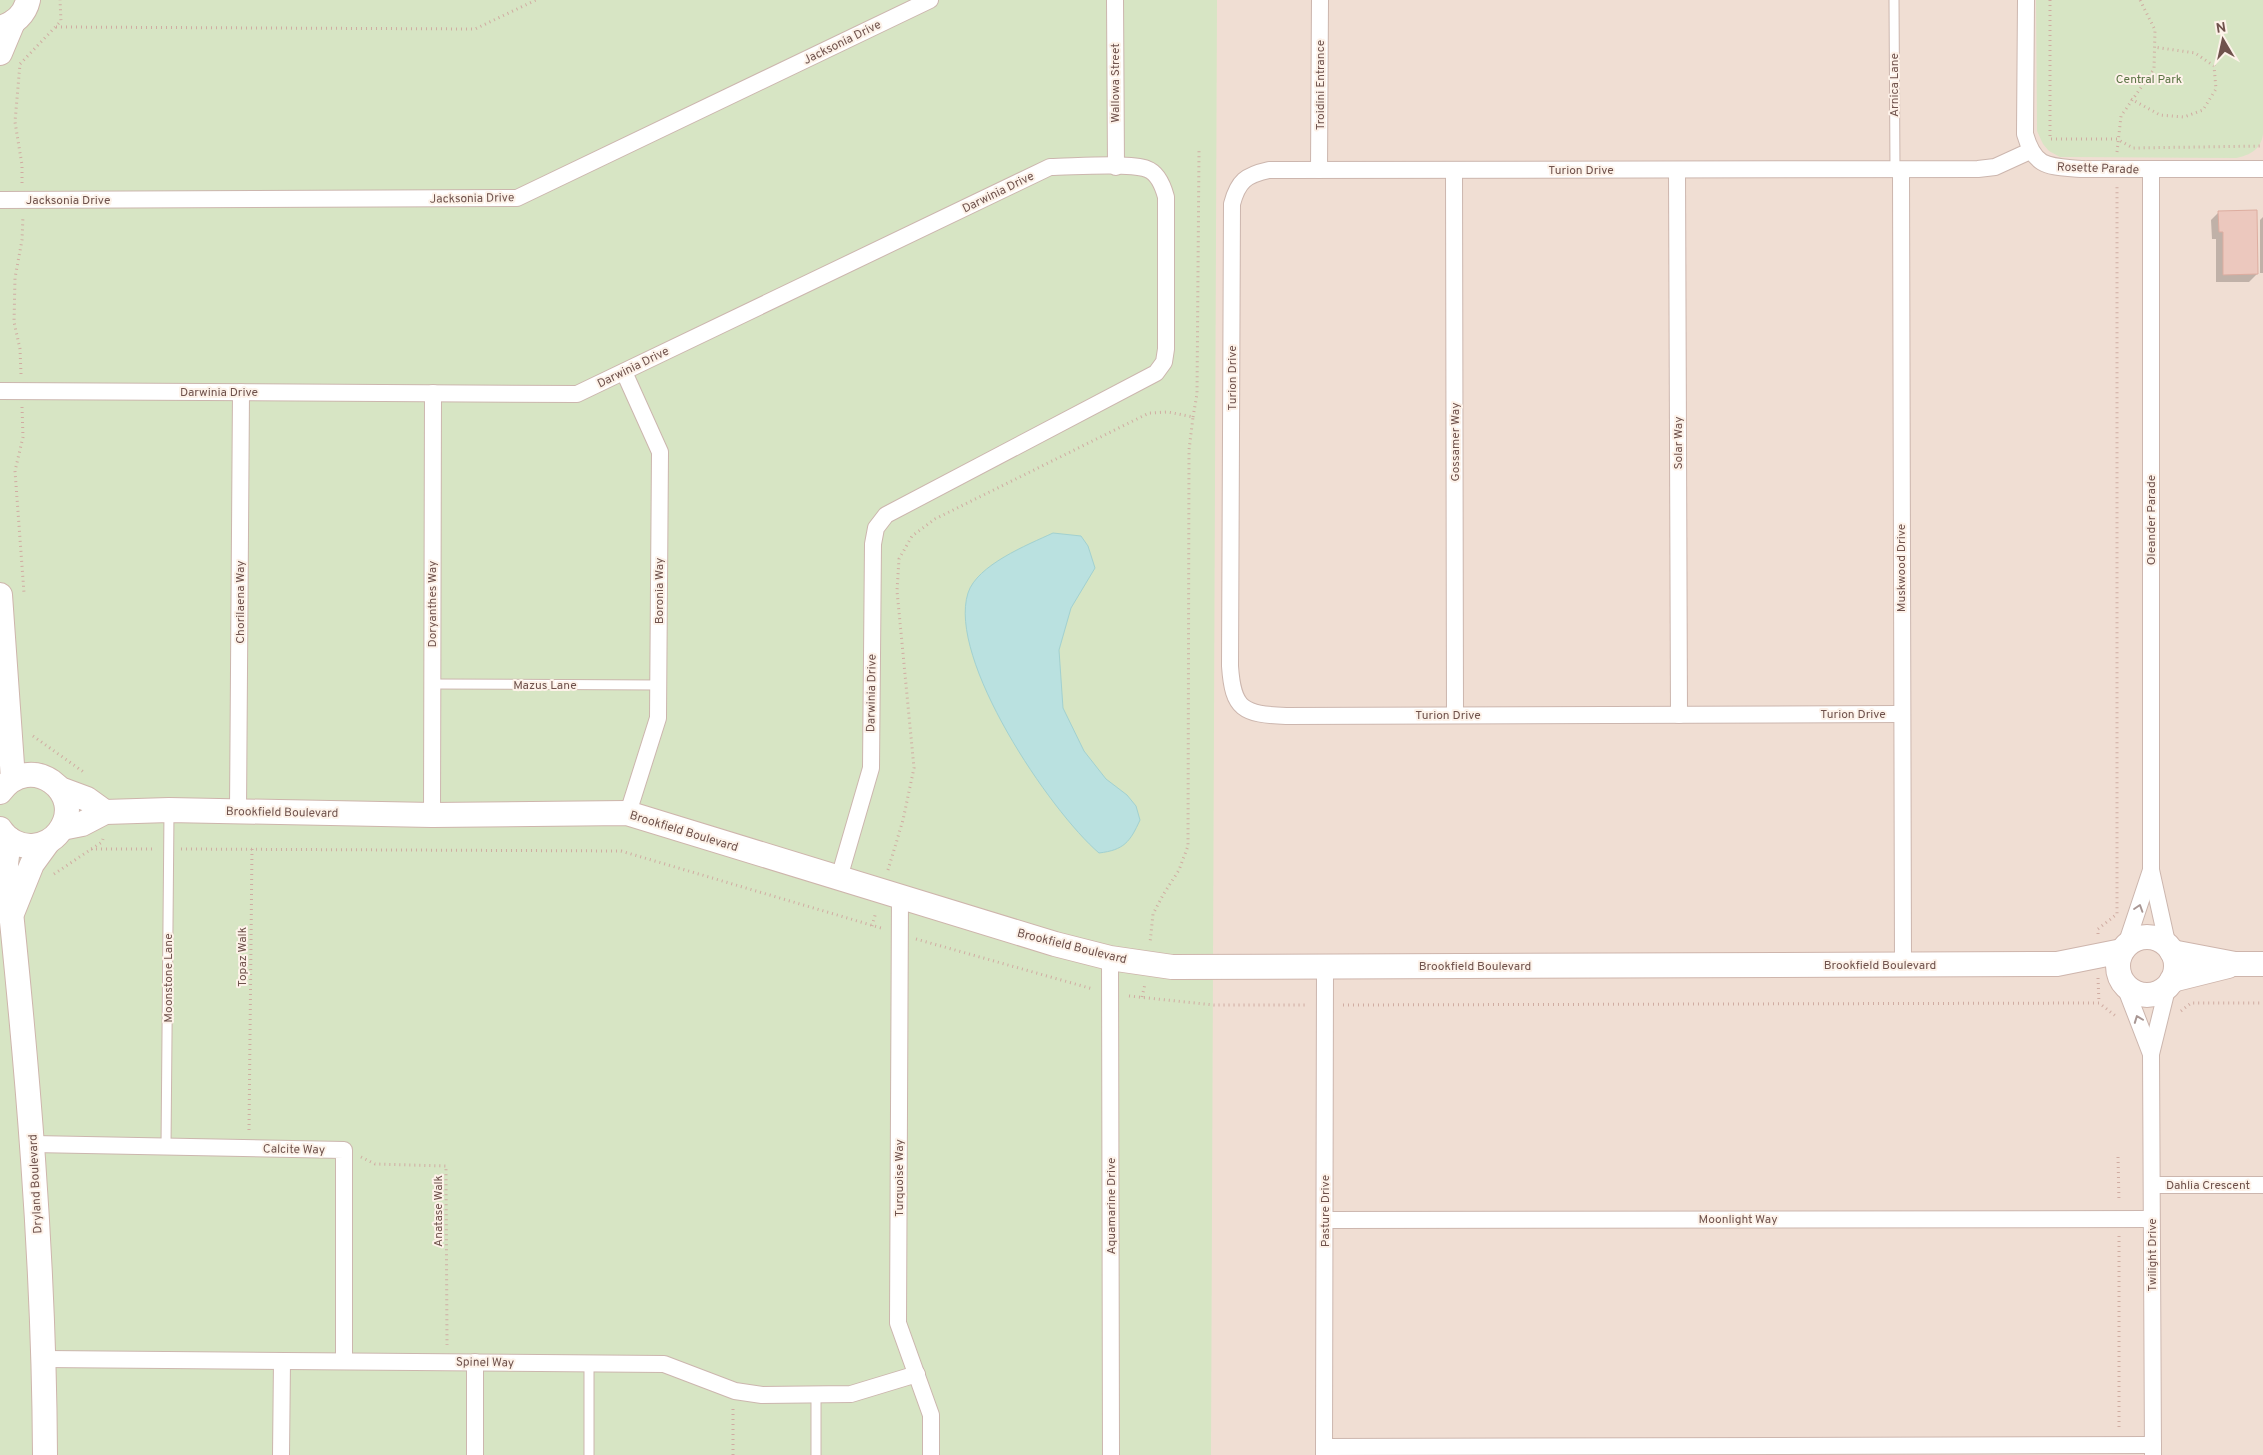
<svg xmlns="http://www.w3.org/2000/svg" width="2263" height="1455" font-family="Overpass,sans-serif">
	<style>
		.residential { fill: #f0ded3 }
		.green { fill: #d7e5c4 }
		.water { fill: #bae1e0; stroke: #a2d1d0 }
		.shadow { fill: #0003 }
		.building { fill: #ecc8be; stroke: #ddada0 }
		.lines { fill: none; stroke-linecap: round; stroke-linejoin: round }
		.lane-casing { stroke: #ccb6ae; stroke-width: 11 }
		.street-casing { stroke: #ccb6ae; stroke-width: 18 }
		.secondary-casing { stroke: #ceb5ac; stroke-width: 26 }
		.path { stroke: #d0aca2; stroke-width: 3; stroke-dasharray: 1 4; stroke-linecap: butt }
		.lane { stroke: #fff; stroke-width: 9 }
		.street { stroke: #fff; stroke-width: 16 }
		.secondary { stroke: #fff; stroke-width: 24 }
		.oneway { stroke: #a99794 }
		.labels { text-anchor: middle; stroke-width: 4; stroke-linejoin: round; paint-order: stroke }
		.street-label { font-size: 12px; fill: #6f524c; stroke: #fdf2e9 }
		.park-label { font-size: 12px; fill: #5b7445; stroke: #fdf2e9 }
	</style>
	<rect width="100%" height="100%" fill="#f9ede3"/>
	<!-- residential -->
	<polygon class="residential" points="0,0 2263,0 2263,1455 4,1455 0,1356"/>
	<!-- green -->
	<g class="green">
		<polygon points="0,0 1217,0 1211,1455 0,1455"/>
		<path d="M2036,0h227v134c-2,15 -12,21 -27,24l-168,-1h-8l-11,-6 -6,-7 -6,-13z"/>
	</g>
	<!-- water -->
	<path class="water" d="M1053,533l28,3 7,10 7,22 -24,40 -12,42 4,58 21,43 22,28 21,16 9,11 4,14c-10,22 -16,30 -41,33 -49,-42 -152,-194 -131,-260 9,-28 59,-48 85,-60z"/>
	<!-- shadow -->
	<g class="shadow">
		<polygon points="2219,212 2257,274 2249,282 2216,282 2216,239 2212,239 2211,220"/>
		<polygon points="2263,217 2263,273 2260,273 2260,220"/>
	</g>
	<!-- building -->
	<polygon class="building" points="2257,210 2258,274 2223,275 2223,232 2219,232 2218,211"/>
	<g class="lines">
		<!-- lane casing -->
		<g class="lane-casing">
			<g id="lane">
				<polyline points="1894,0 1895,169"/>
				<polyline points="432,684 658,685"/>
				<polyline points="166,1147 169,812"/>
				<polyline points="816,1394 816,1455"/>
				<polyline points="589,1455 589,1363"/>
			</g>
		</g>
		<!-- street casing -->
		<g class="street-casing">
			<g id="street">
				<polyline points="1115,0 1116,167"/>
				<path d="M2026,0l-1,134c10,35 24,32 56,35h182"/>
				<polyline points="1319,170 1320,0"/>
				<polyline points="1454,170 1455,715"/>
				<polyline points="1677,170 1679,715"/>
				<polyline points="1901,170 1903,966"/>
				<polyline points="2151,170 2151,870 2168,947"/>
				<polyline points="0,200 517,198 930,0"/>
				<polyline points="624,372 660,452 658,718 628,813"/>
				<path d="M0,391l577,3 473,-227c22,0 79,-5 97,2 11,4 16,17 19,28v152l-2,13 -8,11 -270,142 -10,13 -3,16 -2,224 -32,110"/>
				<path d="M1901,714l-615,2c-43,-2 -53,-6 -56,-50l2,-462c6,-23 14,-29 37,-34l709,-1 17,-2 35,-16"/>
				<polyline points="238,811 241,392"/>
				<polyline points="432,815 433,393"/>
				<polyline points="900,896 898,1323 931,1415 931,1455"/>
				<polyline points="2126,945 2151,870"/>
				<polyline points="1110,958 1111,1455"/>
				<polyline points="2124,984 2151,1054"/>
				<polyline points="33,1144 344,1150 344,1360"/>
				<polyline points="2152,1185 2263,1185"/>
				<polyline points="1325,1220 2151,1219"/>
				<polyline points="45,1359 664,1364 735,1391 762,1395 851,1394 917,1374"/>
				<polyline points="1324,1447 2153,1445"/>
				<polyline points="281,1455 282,1361"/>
				<polyline points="475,1455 475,1362"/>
				<polyline points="1324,1455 1325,967"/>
				<polyline points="2153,1455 2151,1054 2168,985"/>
			</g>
		</g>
		<!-- secondary casing -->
		<g class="secondary-casing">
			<g id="secondary">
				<path d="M0,28c14,-4 25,-14 28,-28"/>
				<polyline points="0,53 13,22"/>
				<polyline points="0,595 13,779"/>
				<polyline points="60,789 87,799 105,812"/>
				<path d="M0,792c30,-42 88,1 59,40 -6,8 -16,13 -26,14 -13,1 -26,-6 -33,-17"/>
				<polyline points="62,828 82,824 105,812 169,810 432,815 627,813 1055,944 1110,958 1172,967 2057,964 2122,951"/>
				<path d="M9,839l-3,25c21,197 38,393 39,591"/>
				<polyline points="13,911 32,864 48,842"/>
				<circle cx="2147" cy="966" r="29"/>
				<polyline points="2172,952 2235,964 2263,964"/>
				<polyline points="2172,980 2228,966"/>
			</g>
		</g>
		<!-- path -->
		<g class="path">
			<polyline points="2050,0 2050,139 2117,139 2133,148 2263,146"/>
			<polyline points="56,27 475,29 536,0"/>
			<polyline points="2131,99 2160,115 2184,117 2203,110 2216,89 2214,66 2195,53 2154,47"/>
			<polyline points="2117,152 2121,116 2154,69 2155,30 2140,0"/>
			<polyline points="22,183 22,165 15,122 20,64 61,21 60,0"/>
			<polyline points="21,374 20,349 14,322 15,278 22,240 23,216"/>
			<polyline points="22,407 23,437 15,471 24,593"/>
			<polyline points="1193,417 1197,394 1199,151"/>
			<polyline points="33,736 85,773"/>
			<polyline points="91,849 155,849"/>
			<polyline points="181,849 621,851 881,928"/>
			<polyline points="888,870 903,820 914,768 897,591 899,559 912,536 935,519 1149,413 1168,412 1193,417 1189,450 1188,846 1179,870 1163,895 1153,914 1150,943"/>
			<polyline points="54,874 102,842 103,839"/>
			<polyline points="872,926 876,912"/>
			<polyline points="2098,934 2098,929 2117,914 2117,186"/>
			<polyline points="916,939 1093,989"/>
			<polyline points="2098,978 2099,1003"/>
			<polyline points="1129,996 1214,1005 1307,1005"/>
			<polyline points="1142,997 1145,984"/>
			<polyline points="1343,1005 2099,1003 2117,1017"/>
			<polyline points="2181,1011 2191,1003 2263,1003"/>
			<polyline points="249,1130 252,848"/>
			<polyline points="361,1157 375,1164 446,1166 447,1345"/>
			<polyline points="2118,1157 2119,1202"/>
			<polyline points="2119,1236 2119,1427"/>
			<polyline points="733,1455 733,1409"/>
		</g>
		<!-- lane -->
		<use href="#lane" class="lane"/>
		<!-- street -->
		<use href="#street" class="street"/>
		<!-- secondary -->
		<use href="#secondary" class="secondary"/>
	</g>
	<!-- one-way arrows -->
	<defs><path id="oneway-chevron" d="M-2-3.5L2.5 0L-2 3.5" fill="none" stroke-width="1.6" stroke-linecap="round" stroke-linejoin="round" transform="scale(1.25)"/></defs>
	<g class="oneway">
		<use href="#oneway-chevron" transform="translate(2139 908) rotate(-72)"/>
		<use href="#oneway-chevron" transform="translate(2138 1019) rotate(-111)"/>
	</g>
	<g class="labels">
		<!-- street labels -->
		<g class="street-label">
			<text transform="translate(842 42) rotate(-26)" y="4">Jacksonia Drive</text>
			<text transform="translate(1115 83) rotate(-90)" y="4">Wallowa Street</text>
			<text transform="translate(1320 85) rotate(-90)" y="4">Troidini Entrance</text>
			<text transform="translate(1894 85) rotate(-90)" y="4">Arnica Lane</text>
			<text transform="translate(2098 168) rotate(2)" y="4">Rosette Parade</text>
			<text x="1581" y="174">Turion Drive</text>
			<text transform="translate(998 192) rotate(-26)" y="4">Darwinia Drive</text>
			<text transform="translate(472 198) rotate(-1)" y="4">Jacksonia Drive</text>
			<text x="68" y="204">Jacksonia Drive</text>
			<text transform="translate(633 367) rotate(-26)" y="4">Darwinia Drive</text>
			<text transform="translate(1232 378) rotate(-90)" y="4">Turion Drive</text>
			<text x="219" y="396">Darwinia Drive</text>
			<text transform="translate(1455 442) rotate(-90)" y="4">Gossamer Way</text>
			<text transform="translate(1678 443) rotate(-90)" y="4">Solar Way</text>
			<text transform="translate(2151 520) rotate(-90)" y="4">Oleander Parade</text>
			<text transform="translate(1901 568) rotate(-90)" y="4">Muskwood Drive</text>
			<text transform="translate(659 591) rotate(-90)" y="4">Boronia Way</text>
			<text transform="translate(240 602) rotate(-90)" y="4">Chorilaena Way</text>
			<text transform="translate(432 604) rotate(-90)" y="4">Doryanthes Way</text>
			<text x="545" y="689">Mazus Lane</text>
			<text transform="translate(871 693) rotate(-89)" y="4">Darwinia Drive</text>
			<text x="1853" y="718">Turion Drive</text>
			<text x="1448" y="719">Turion Drive</text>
			<text transform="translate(282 812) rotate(1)" y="4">Brookfield Boulevard</text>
			<text transform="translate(684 831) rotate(17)" y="4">Brookfield Boulevard</text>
			<text transform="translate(1072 946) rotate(14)" y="4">Brookfield Boulevard</text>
			<text transform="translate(242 957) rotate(-90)" y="4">Topaz Walk</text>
			<text x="1880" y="969">Brookfield Boulevard</text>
			<text x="1475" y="970">Brookfield Boulevard</text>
			<text transform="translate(168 978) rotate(-90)" y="4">Moonstone Lane</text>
			<text transform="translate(294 1149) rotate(1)" y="4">Calcite Way</text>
			<text transform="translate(899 1178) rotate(-90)" y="4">Turquoise Way</text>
			<text transform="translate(35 1184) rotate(-93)" y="4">Dryland Boulevard</text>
			<text x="2208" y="1189">Dahlia Crescent</text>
			<text transform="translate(1111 1206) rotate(-90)" y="4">Aquamarine Drive</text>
			<text transform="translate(438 1211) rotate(-90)" y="4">Anatase Walk</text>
			<text transform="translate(1325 1211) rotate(-90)" y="4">Pasture Drive</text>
			<text x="1738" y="1223">Moonlight Way</text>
			<text transform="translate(2152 1255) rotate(-90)" y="4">Twilight Drive</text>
			<text transform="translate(485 1362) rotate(1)" y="4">Spinel Way</text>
		</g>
		<!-- park labels -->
		<g class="park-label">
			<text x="2149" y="83">Central Park</text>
		</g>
	</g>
	<!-- north arrow -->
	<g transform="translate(2223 40) rotate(351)" stroke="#fdf2e9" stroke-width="4" paint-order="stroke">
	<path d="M0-4L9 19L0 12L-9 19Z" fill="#6f524c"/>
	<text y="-8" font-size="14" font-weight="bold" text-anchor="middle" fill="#6f524c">N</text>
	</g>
</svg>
